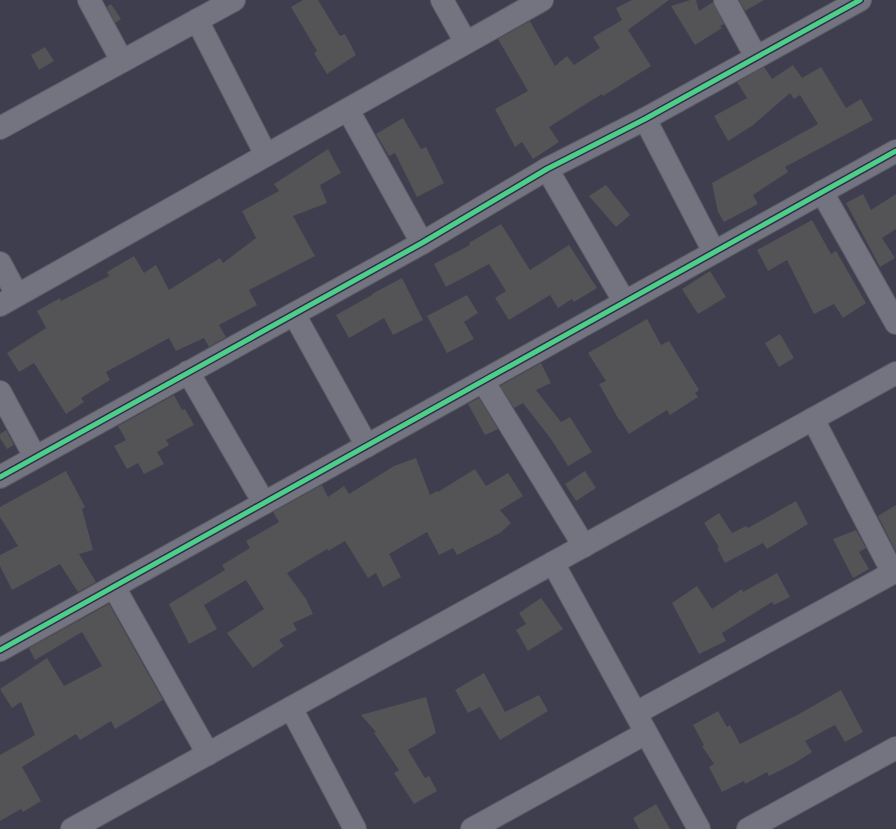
<svg xmlns="http://www.w3.org/2000/svg" width="896" height="829" font-family="'Titillium Web',sans-serif">
	<style>
		.building { fill: #545355 }
		.lines { fill: none; stroke-linecap: round; stroke-linejoin: round }
		.minor-casing { stroke: #5d5d69; stroke-width: 24 }
		.minor { stroke: #747481; stroke-width: 22 }
		.cycleway-casing { stroke: #2d2e4b; stroke-width: 8 }
		.cycleway { stroke: #4dcf88; stroke-width: 5 }
	</style>
	<rect width="100%" height="100%" fill="#3e3e4f"/>
	<!-- building -->
	<g class="building">
		<polygon points="303,0 318,0 340,36 345,34 356,55 327,74 314,53 317,51 291,7"/>
		<polygon points="632,0 669,0 628,30 651,66 603,96 602,94 549,127 559,142 533,159 522,142 515,147 495,109 528,91 498,39 530,21 555,66 567,56 574,65 600,48 593,37 622,20 616,8"/>
		<polygon points="690,0 696,0 699,11 713,2 724,24 720,26 722,28 695,45 671,6"/>
		<polygon points="739,0 764,0 745,11"/>
		<polygon points="111,4 121,19 115,23 107,7"/>
		<polygon points="45,47 54,61 39,70 31,55"/>
		<polygon points="793,65 802,78 821,67 846,108 861,99 873,120 785,167 788,172 753,195 758,204 724,222 718,212 712,183 818,124 800,95 794,99 790,93 752,126 728,141 714,116 747,98 737,82 764,67 772,79"/>
		<polygon points="403,118 421,149 426,147 444,183 417,197 395,153 389,156 376,134"/>
		<polygon points="328,149 341,173 320,185 327,203 293,216 315,256 249,290 257,305 219,325 226,337 209,347 204,338 176,351 169,338 106,372 110,380 81,398 84,402 66,414 34,363 19,372 7,353 46,328 37,311 60,298 61,301 109,276 107,272 134,256 144,273 156,265 169,290 220,258 223,263 256,238 242,211 279,191 274,184"/>
		<polygon points="606,185 630,215 616,227 589,196"/>
		<polygon points="863,194 871,210 896,194 896,229 882,238 895,258 880,267 846,203"/>
		<polygon points="812,220 831,254 836,251 866,303 843,318 834,304 814,314 787,260 768,271 757,250"/>
		<polygon points="501,224 530,270 569,245 597,288 574,302 572,299 558,308 550,295 509,320 495,298 506,291 489,264 446,287 434,264 470,245 469,243"/>
		<polygon points="710,271 726,297 698,314 682,289"/>
		<polygon points="402,278 423,320 393,335 384,318 349,338 336,315 372,295 372,294"/>
		<polygon points="467,295 478,313 464,322 474,339 447,353 427,316"/>
		<polygon points="647,319 661,345 669,341 699,390 695,393 698,397 670,415 667,410 629,434 620,420 619,420 599,384 606,381 588,353"/>
		<polygon points="780,334 794,358 779,367 765,343"/>
		<polygon points="541,363 551,383 536,390 561,422 570,417 592,452 568,466 551,439 523,403 514,408 500,386"/>
		<polygon points="174,395 182,410 185,409 194,425 166,440 169,445 157,452 164,464 144,474 138,463 127,469 114,446 126,440 118,426"/>
		<polygon points="479,398 498,429 485,435 468,404"/>
		<polygon points="6,430 14,445 7,449 0,438 0,434"/>
		<polygon points="416,458 430,495 437,491 438,492 475,469 486,486 508,473 523,496 500,510 511,523 500,533 457,555 453,548 439,555 427,532 389,554 401,577 383,587 376,573 368,578 345,541 328,551 327,549 287,573 306,599 313,614 293,623 297,630 279,640 284,646 253,668 227,633 264,609 246,580 204,605 217,629 189,644 169,604 225,570 222,565 250,548 246,541 279,522 273,512 322,485 328,497 344,486 349,494 394,466"/>
		<polygon points="66,471 85,507 82,509 93,550 79,554 96,582 78,592 60,564 12,590 0,566 0,555 18,546 0,517 0,507"/>
		<polygon points="585,471 596,488 576,501 565,484"/>
		<polygon points="796,501 808,524 767,549 763,543 725,563 717,548 719,547 704,523 719,513 732,533 746,526 748,528"/>
		<polygon points="896,505 896,552 878,516"/>
		<polygon points="856,530 866,548 859,552 869,569 853,578 833,539"/>
		<polygon points="777,573 790,597 774,605 772,602 722,633 726,641 699,654 672,603 697,586 712,609 742,589 743,592"/>
		<polygon points="541,598 563,629 528,651 516,630 526,624 519,613"/>
		<polygon points="109,604 163,700 115,729 111,721 80,740 76,734 22,767 41,801 23,812 21,809 0,821 0,755 35,735 21,702 12,708 0,689 47,658 64,686 102,666 82,632 35,660 29,648"/>
		<polygon points="484,673 505,712 539,695 548,711 500,740 480,707 468,713 455,690"/>
		<polygon points="841,690 863,732 845,742 835,725 805,741 812,752 795,763 769,776 767,772 745,784 744,781 722,792 709,767 714,764 702,746 704,745 693,725 718,711 727,727 730,725 740,744 799,714"/>
		<polygon points="426,697 436,733 408,750 425,778 429,776 437,791 414,804 394,773 399,770 374,733 376,732 361,715"/>
		<polygon points="656,804 670,829 639,829 633,818"/>
	</g>
	<g class="lines">
		<!-- minor casing -->
		<g class="minor-casing">
			<g id="minor">
				<polyline points="89,0 122,61"/>
				<polyline points="442,0 465,41"/>
				<polyline points="725,0 756,57"/>
				<polyline points="197,20 266,155"/>
				<polyline points="348,110 422,243"/>
				<polyline points="645,119 714,252"/>
				<polyline points="0,128 234,0"/>
				<polyline points="547,169 624,301"/>
				<polyline points="822,192 896,323"/>
				<polyline points="0,263 17,295"/>
				<polyline points="0,305 542,0"/>
				<polyline points="294,314 367,446"/>
				<polyline points="188,372 264,503"/>
				<polyline points="483,381 584,546"/>
				<polyline points="0,392 35,457"/>
				<polyline points="813,419 893,573"/>
				<polyline points="0,477 422,243 547,169 645,119 860,0"/>
				<polyline points="553,563 699,829"/>
				<polyline points="114,587 208,754"/>
				<polyline points="0,650 896,151"/>
				<polyline points="291,708 355,829"/>
				<polyline points="636,713 896,571"/>
				<polyline points="72,829 896,373"/>
				<polyline points="472,829 646,733"/>
				<polyline points="748,829 896,748"/>
			</g>
		</g>
		<!-- minor -->
		<use href="#minor" class="minor"/>
		<!-- cycleway casing -->
		<g class="cycleway-casing">
			<g id="cycleway">
				<polyline points="0,477 422,243 547,169 645,119 860,0"/>
				<polyline points="0,650 896,151"/>
			</g>
		</g>
		<!-- cycleway -->
		<use href="#cycleway" class="cycleway"/>
	</g>
</svg>
